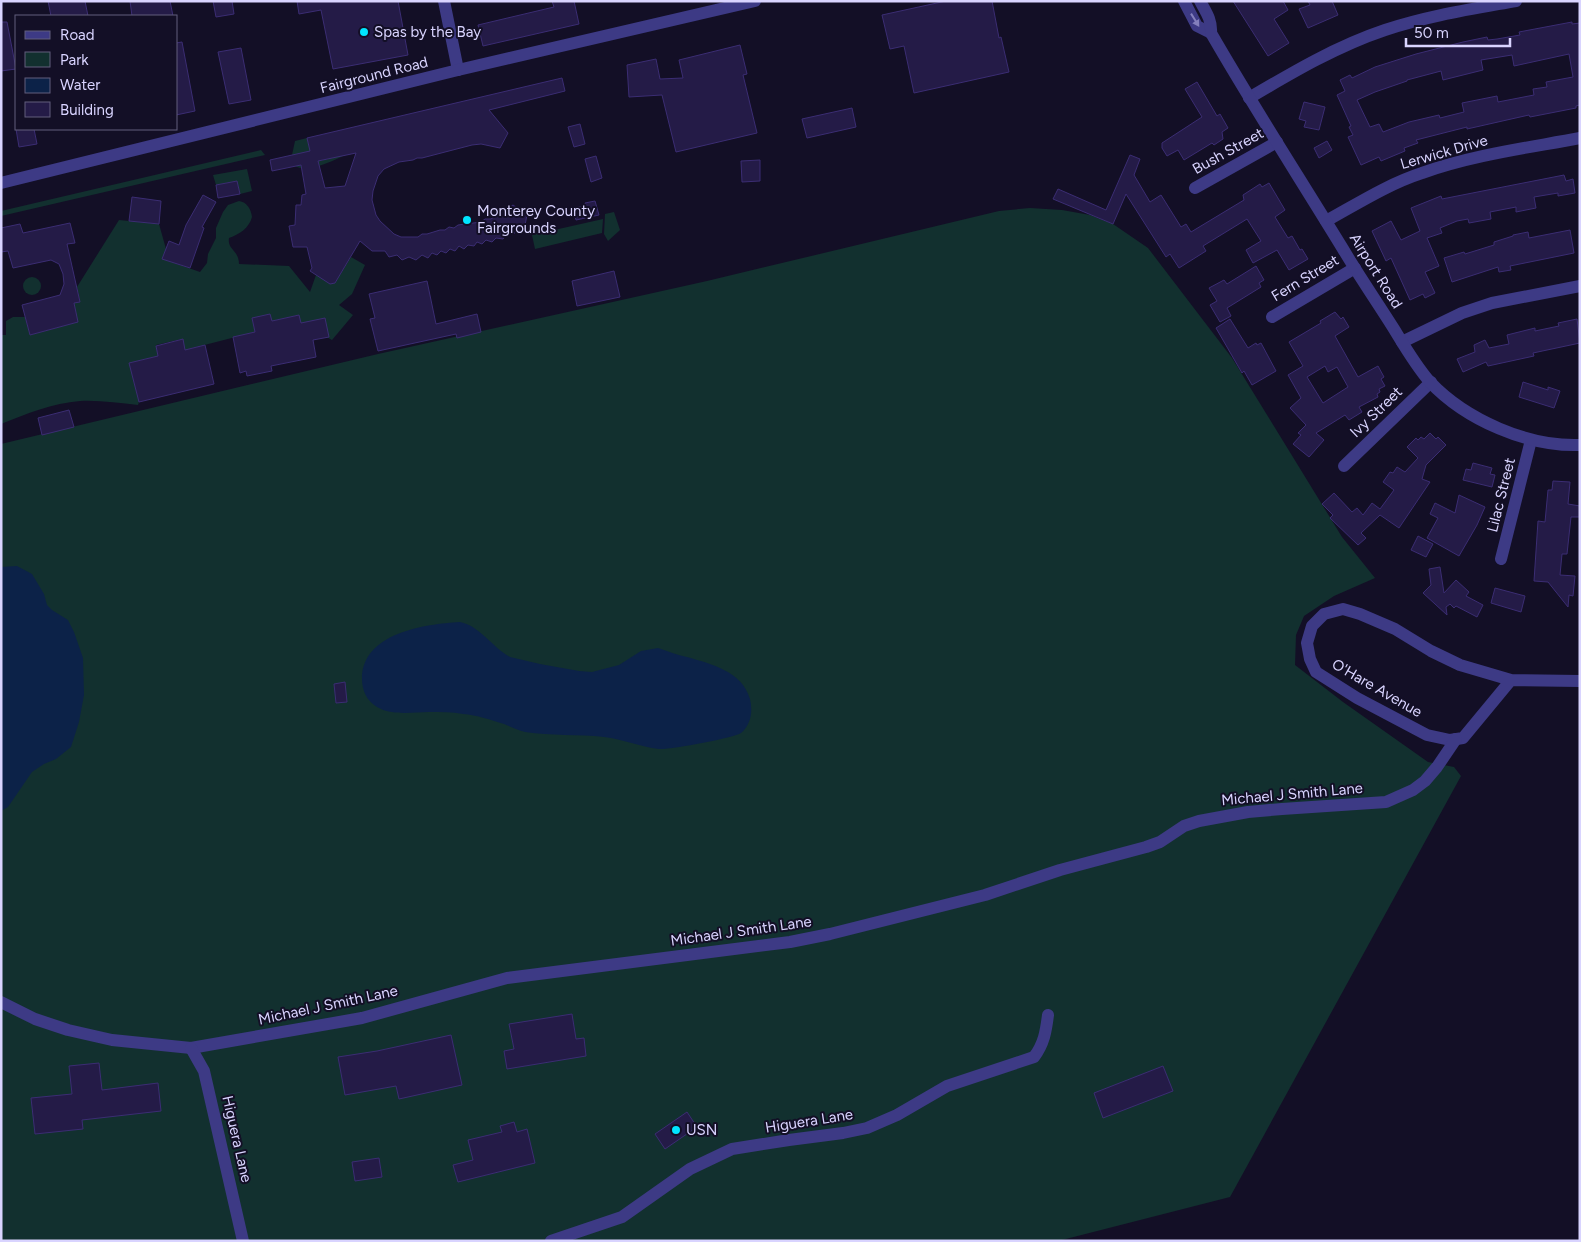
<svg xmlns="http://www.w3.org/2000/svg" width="1581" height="1242" font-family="Figtree,sans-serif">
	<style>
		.green { fill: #12302f }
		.water { fill: #0c2248 }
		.building { fill: #241b47; stroke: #3b2d73; fill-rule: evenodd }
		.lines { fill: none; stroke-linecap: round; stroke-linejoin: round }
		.minor { stroke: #3d3a85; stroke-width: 12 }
		.tertiary { stroke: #3d3a85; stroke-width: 12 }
		.oneway { fill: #837fbc }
		.poi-dot { fill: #00e5ff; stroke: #130f26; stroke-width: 2 }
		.labels { text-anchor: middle; stroke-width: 4; stroke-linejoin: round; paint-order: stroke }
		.poi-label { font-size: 15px; fill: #d9d4ff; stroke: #130f26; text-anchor: start }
		.street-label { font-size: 15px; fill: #d9d4ff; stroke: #130f26 }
	</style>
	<rect width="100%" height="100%" fill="#130f26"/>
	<!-- green -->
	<g class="green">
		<path d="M307,138l6,24 16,-3 33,-12c-16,7 -51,28 -67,19l-3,-11 3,-14z"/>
		<polygon points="261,150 265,155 1,216 1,211"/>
		<polygon points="247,169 252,191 240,194 237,181 216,185 213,175"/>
		<path d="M239,201c8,1 12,8 13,16 -3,11 -12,17 -23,21 -2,12 10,12 10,26l50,2 21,26 6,-17 19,8 16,-26 14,8 -13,29 -13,11 14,10 -21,25 -31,-17 -2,-8 -27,6 -20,-3 3,14 -70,18 -3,-11 -26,6 2,11 -28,7 9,39 -1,3c-19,-2 -39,-5 -58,-4 -27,2 -54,13 -79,23v-89h5v-14l7,-4h12l5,18 47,-13 -3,-19 6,-1 -3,-15 42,-67 40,4 7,25 -3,10 37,13 7,-9 1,-9 8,-16v-10l7,-16 5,-7z"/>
		<polygon points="1030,208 1062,210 1090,215 1113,224 1148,248 1232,358 1342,537 1375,578 1334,596 1304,616 1296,635 1295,665 1343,702 1428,762 1454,767 1461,776 1230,1197 1058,1241 1,1241 1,444 378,354 707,281 999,211"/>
		<polygon points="614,212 620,230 608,241 604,234 605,214"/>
		<polygon points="603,219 602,233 535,249 532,235"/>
		<circle cx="32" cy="286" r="9"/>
	</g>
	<!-- water -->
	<g class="water">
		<polygon points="17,566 32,574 44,594 47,605 52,610 68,620 74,632 83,658 84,695 79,722 71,747 56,759 44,764 32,772 8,807 1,811 1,567"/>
		<path d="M460,622c20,4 32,25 50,35l30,7 39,7 13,1 27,-7 22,-14 17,-3c10,3 19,7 29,9 24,7 55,14 63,42 3,12 1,26 -9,34 -7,5 -72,17 -82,16 -19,-2 -36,-10 -55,-12 -26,-3 -53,-1 -79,-5 -7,-2 -14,-5 -21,-8 -13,-4 -27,-9 -41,-10 -11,-2 -22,-2 -34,-2 -16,0 -37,4 -52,-5 -10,-6 -15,-16 -15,-28 0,-46 63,-55 98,-57z"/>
	</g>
	<!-- building -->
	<g class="building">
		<polygon points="48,1 85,1 88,16 51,16"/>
		<polygon points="130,1 170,1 173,16 132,16"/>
		<polygon points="213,1 232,1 234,14 216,17"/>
		<polygon points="297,1 398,1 408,55 333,69 321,10 299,14"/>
		<polygon points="552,1 574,1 579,24 483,46 478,25 554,7"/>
		<polygon points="946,1 992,1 999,38 1001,37 1009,72 914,93 904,46 890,49 882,15"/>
		<polygon points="1233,1 1283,1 1288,10 1274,19 1289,43 1268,56"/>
		<polygon points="1308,1 1332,1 1338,15 1308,28 1299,9 1310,5"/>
		<polygon points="1,22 7,22 16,69 1,71"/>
		<path d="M1572,22v2l8,-1v82l-4,1v2l-46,9 -1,-2 -62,14v-2l-51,13 2,3 -14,5 1,3 -24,10 -2,-4 -18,8 -13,-28 5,-2 -4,-8 2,-1 -14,-31 8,-4 -5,-11 10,-5 2,3 23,-11 41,-13 47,-12 24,-5 1,3 9,-1 23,-4 -1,-3zM1569,54l4,23 -27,5 1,5 -14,2 1,6 -36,7 -1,-6 -35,7 2,9 -24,6 -1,-3 -30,7 -26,10 -4,-8 -9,3 -13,-27 18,-8 32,-11v-1l34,-9 2,9 40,-10 -2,-10 31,-5 2,11z"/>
		<polygon points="182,42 195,111 176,115 176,43"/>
		<polygon points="740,45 747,74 743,75 757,133 676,152 662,95 629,97 627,65 656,59 660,79 683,78 679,60"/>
		<polygon points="241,48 251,100 229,104 218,52"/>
		<path d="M562,78l3,13 -76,19 19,23 -8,15 -19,-4 -9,1 -50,13h-5l-4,2 -14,2 -15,7 -6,7 -5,15 -1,9 4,15 4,6 14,13 7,3h17l4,-3h5l13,-4h5l4,-3 5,1 4,-3 23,-3 4,-3h6l3,-2 5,-1 2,-3 5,-1 2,-4 5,-3 14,10 -2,10 -7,2 -3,6 -8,1 -4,5 -7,-1 -4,4 -6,-2 -4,4 -5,-2 -3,4 -6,-1 -4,4 -5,-3 -4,5 -5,-2 -4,4 -5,-2 -4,4 -5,-2 -4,5 -6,-3 -6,5 -7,-3 -7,3 -5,-5 -8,2 -4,-6h-13l-12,-10 -25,42 -5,1 -20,-13 2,-3 -5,-21h-14l-4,-21 6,-1 1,-20h5l1,-10 4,-1 -5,-29 -29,6 -2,-11 40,-9 -3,-13zM356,153l-11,33 -20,2 -7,-27z"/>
		<polygon points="1197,82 1217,116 1220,114 1228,128 1222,132 1223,139 1214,145 1212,143 1184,160 1178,150 1167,156 1162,148 1162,143 1202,117 1185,89"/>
		<polygon points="1304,102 1325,107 1319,130 1304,127 1306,121 1299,119"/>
		<polygon points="852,108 856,127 807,138 802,119"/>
		<polygon points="580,124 585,144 574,147 568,127"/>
		<polygon points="16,129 34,129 37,144 19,147"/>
		<polygon points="1327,141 1332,150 1319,158 1314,148"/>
		<polygon points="1130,155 1140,159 1134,175 1150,202 1161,195 1181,227 1186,224 1191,232 1244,200 1243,195 1260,184 1262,187 1269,183 1285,210 1275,217 1288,238 1292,236 1300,250 1302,249 1308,259 1289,270 1277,250 1253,263 1246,250 1261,241 1247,219 1203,246 1206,251 1179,268 1170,254 1166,257 1126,194 1113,224 1053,199 1058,189 1106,210"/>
		<polygon points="596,156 602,178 591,182 585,159"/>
		<polygon points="760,160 760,181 742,182 741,161"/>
		<polygon points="1564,175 1566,181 1573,179 1575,193 1558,196 1558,193 1534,197 1536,208 1516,212 1516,207 1490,212 1491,219 1469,223 1468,219 1457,221 1440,228 1442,233 1427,238 1439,266 1425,272 1435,293 1425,298 1423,294 1410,300 1391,258 1386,261 1372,231 1391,221 1401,240 1420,231 1411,208 1441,196 1442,199"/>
		<polygon points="237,181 240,194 218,198 216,185"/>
		<polygon points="203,195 216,202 202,227 204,228 190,268 162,259 169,241 179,245 186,225"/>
		<polygon points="132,197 161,201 159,224 129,221"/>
		<polygon points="595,201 599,215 576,220 573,208 585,206 585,203"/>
		<polygon points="70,223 75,243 67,244 80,302 74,303 78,322 30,335 22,305 60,295 64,284 63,274 59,264 51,260 13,268 8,251 1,252 1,228 20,224 23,233"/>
		<polygon points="1570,230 1574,253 1510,266 1511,270 1499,272 1498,267 1452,282 1444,258 1464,252 1465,254 1494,245 1494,242 1513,236 1513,235 1528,232 1529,238"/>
		<polygon points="1256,266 1264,280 1259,283 1261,287 1227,308 1231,316 1220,322 1210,305 1217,301 1209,288 1224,280 1227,284"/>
		<polygon points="614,271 620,297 577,306 572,281"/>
		<polygon points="427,281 436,324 477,314 481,332 457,338 456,334 378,351 370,319 375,318 369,294"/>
		<path d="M1335,312l6,7 2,-2 6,10 -14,9 23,41 20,-11 6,11 -3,2 4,7 -6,3 1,3 -3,2 1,3 -19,10 3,5 -13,8 -4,-5 -29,18 8,7 -15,17 -16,-13 8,-9 -3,-2 8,-8 -16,-17 11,-10 -13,-23 15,-9 -14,-24 32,-19 -1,-2zM1325,366l3,6 9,-5 11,20 -25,16 -16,-26z"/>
		<polygon points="270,314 272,321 299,315 301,323 325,318 329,337 313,340 316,357 271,366 272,371 247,376 246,371 240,373 233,337 255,332 252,318"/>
		<polygon points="1230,319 1248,348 1256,343 1257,345 1261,343 1276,371 1252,385 1244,371 1242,373 1216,328"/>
		<polygon points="1577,319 1580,343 1533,353 1534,356 1488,366 1486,362 1463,372 1457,359 1475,352 1474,345 1485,340 1489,348 1509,344 1507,335 1535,328 1535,331 1559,326 1558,323"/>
		<polygon points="183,339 185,350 205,345 214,384 139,402 129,363 158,356 156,346"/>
		<polygon points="1523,382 1548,390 1548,387 1560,391 1554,408 1519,397"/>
		<polygon points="69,410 74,427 42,435 38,418"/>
		<polygon points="1430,433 1436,439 1438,437 1446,445 1426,465 1422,479 1430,482 1399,528 1380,515 1361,533 1366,538 1358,545 1330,518 1333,515 1322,504 1334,493 1352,512 1357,508 1363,515 1372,503 1380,509 1394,490 1383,482 1390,472 1393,473 1397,467 1405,472 1418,458 1407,447 1416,438 1418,440 1421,437 1424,439"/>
		<polygon points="1473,463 1492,468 1490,474 1495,475 1492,487 1463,480 1466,469 1471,470"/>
		<polygon points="1553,481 1570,482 1568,504 1580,506 1580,517 1571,517 1567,554 1562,554 1560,575 1575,576 1573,596 1569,595 1568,607 1548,582 1534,581 1538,521 1545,522 1548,490 1552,490"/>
		<polygon points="1459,495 1485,507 1477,525 1459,556 1427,538 1438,518 1430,514 1435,503 1455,513"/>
		<polygon points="1418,536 1433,544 1426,557 1411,550"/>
		<polygon points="1440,567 1444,593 1456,580 1469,592 1466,596 1483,605 1477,617 1456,606 1454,608 1450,604 1446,607 1447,615 1423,593 1431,585 1429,569"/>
		<polygon points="1495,588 1525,596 1521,612 1491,603"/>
		<polygon points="345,682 347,702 336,703 334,684"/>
		<polygon points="572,1014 576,1039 584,1038 586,1056 507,1069 504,1051 514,1049 509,1024"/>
		<polygon points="451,1035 462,1085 399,1099 396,1086 345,1095 338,1057 377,1051"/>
		<polygon points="99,1063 102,1090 158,1083 161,1111 82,1120 83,1129 35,1134 31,1098 72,1094 69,1066"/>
		<polygon points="1163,1066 1173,1091 1103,1118 1094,1093"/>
		<polygon points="687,1112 697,1127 665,1149 655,1134"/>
		<polygon points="514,1122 517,1132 527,1129 535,1163 458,1182 453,1165 473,1160 468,1140 502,1132 500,1126"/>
		<polygon points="379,1158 382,1177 355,1181 352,1162"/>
	</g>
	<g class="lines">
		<!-- minor -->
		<g class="minor">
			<path d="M1249,98c44,-26 88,-52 136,-68 42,-14 87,-21 131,-29"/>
			<polyline points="1195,188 1277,142"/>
			<path d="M1326,221c31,-17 62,-37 96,-48 50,-18 105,-25 158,-35"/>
			<polyline points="1272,317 1355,268"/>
			<polyline points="1402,342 1462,313 1492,303 1580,286"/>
			<polyline points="1344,466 1431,382"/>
			<polyline points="1501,559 1531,440"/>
			<polyline points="1511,680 1463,738 1450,740 1427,735 1357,698 1316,672 1310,659 1307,643 1312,626 1324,614 1343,609 1360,614 1395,629 1431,651 1460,665 1511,680 1580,681"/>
			<polyline points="1,1002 35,1019 68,1030 112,1040 191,1048 362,1018 507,978 790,942 830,934 985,895 1060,870 1146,847 1160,842 1184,826 1199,821 1248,812 1282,809 1386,802 1413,790 1425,781 1437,767 1456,739"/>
			<polyline points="191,1048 204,1071 243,1241"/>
			<path d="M551,1241l71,-24 68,-48 42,-20 57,-9 54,-7 24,-5 30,-13 50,-29 87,-29c10,-13 12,-26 14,-42"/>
		</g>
		<!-- tertiary -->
		<g class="tertiary">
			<polyline points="444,1 458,70"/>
			<polyline points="1184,1 1197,26 1211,33"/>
			<path d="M1200,1c6,11 12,19 11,32 42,73 88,144 132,216 16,27 34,53 51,80 11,18 22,37 36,53 36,38 98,65 150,63"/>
			<polyline points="1,183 458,70 755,1"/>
		</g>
	</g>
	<!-- one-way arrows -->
	<defs><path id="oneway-solid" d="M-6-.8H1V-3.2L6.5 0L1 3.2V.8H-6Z" transform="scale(1.25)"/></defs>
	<use class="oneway" href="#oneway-solid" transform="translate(1195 20) rotate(58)"/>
	<!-- markers -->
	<g class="poi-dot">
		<circle cx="364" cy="32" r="5"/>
		<circle cx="467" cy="220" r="5"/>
		<circle cx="676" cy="1130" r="5"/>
	</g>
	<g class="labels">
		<!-- poi labels -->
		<g class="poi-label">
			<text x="374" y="37">Spas by the Bay</text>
			<text x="477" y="216">Monterey County<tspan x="477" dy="17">Fairgrounds</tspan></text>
			<text x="686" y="1135">USN</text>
		</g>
		<!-- street labels -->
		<g class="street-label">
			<text transform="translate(374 75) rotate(-14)" y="5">Fairground Road</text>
			<text transform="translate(1228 151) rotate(-29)" y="5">Bush Street</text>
			<text transform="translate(1444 152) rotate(-16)" y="5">Lerwick Drive</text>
			<text transform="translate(1376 271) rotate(58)" y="5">Airport Road</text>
			<text transform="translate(1305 278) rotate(-31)" y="5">Fern Street</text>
			<text transform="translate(1376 412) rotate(-44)" y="5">Ivy Street</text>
			<text transform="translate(1501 495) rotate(-76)" y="5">Lilac Street</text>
			<text transform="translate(1377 688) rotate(30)" y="5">O'Hare Avenue</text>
			<text transform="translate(1292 794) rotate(-5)" y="5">Michael J Smith Lane</text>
			<text transform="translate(741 931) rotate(-8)" y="5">Michael J Smith Lane</text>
			<text transform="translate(328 1005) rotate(-12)" y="5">Michael J Smith Lane</text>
			<text transform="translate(809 1121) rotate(-9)" y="5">Higuera Lane</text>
			<text transform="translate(237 1139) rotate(77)" y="5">Higuera Lane</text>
		</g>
	</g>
	<!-- border -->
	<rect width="1581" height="1242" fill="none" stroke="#d9d4ff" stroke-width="5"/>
	<!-- legend -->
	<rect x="15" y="15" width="162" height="115" fill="#130f26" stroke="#625e7d"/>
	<rect x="25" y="31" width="25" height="8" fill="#3d3a85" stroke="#625e7d"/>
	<text x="60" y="40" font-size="15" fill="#d9d4ff">Road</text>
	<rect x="25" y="52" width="25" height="15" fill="#12302f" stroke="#625e7d"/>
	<text x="60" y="65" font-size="15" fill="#d9d4ff">Park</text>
	<rect x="25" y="78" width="25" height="15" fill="#0c2248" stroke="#625e7d"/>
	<text x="60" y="90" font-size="15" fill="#d9d4ff">Water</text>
	<rect x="25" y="102" width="25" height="15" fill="#241b47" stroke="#625e7d"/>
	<text x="60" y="115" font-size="15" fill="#d9d4ff">Building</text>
	<!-- scale -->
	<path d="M1406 38v8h104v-8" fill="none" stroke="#d9d4ff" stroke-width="2.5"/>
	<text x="1414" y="38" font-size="15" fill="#d9d4ff" stroke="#130f26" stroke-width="4" paint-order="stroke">50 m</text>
</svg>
